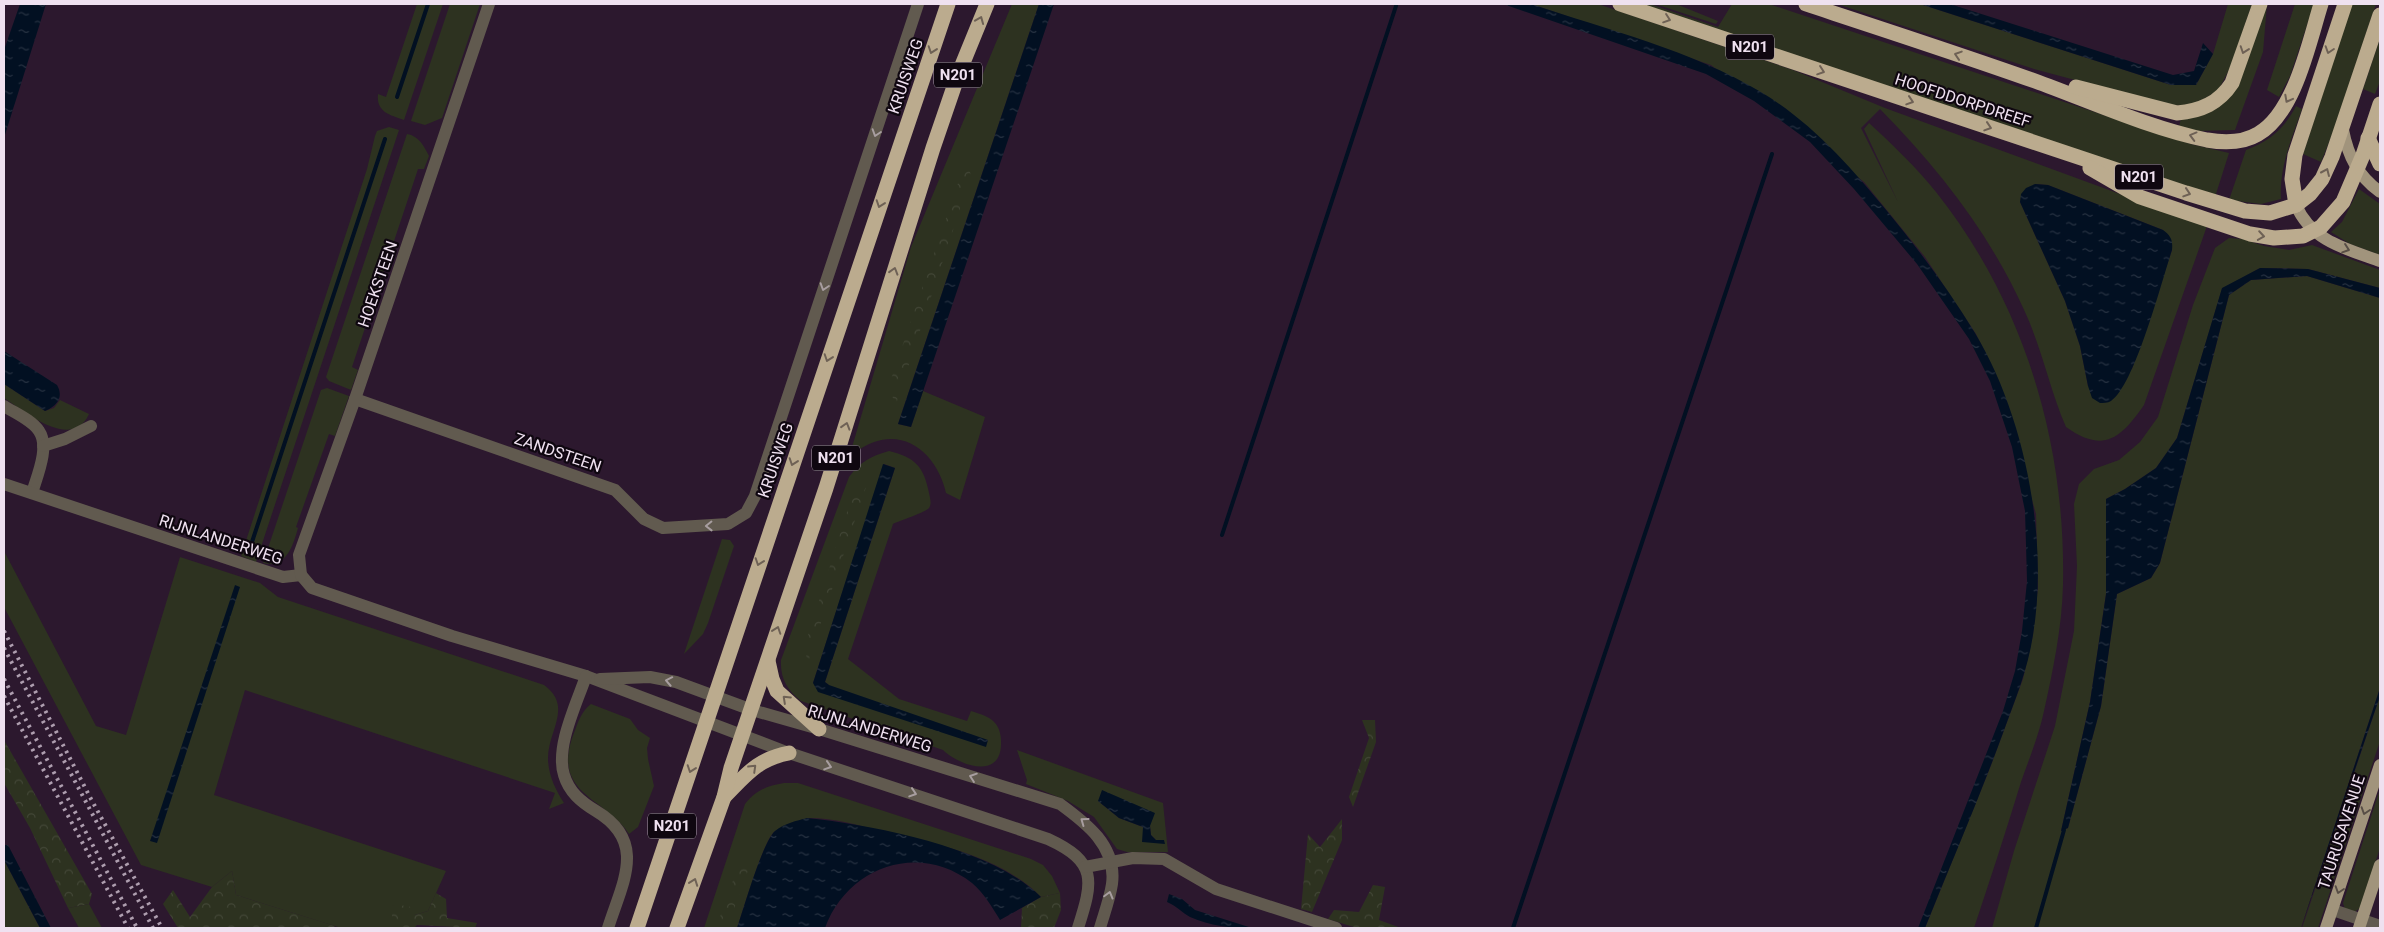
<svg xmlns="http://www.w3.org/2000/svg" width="2384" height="932" font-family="Roboto,sans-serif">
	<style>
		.grass { fill: #2d3220; fill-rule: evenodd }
		.forest { fill: url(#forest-crowns) }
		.water { fill: url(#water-ripples) }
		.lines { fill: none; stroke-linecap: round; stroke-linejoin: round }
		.stream { stroke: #021022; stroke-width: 4 }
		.minor { stroke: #615a4f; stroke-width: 12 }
		.major { stroke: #a1947c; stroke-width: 12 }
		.highway { stroke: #bbab8e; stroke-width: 15 }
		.rail { stroke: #ae9eaf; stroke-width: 4; stroke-dasharray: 2.5 5; stroke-linecap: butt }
		.oneway { stroke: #6e6155 }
		.oneway2 { stroke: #a89ea0 }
		.oneway3 { stroke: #584e46 }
		.labels { text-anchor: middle; stroke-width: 4.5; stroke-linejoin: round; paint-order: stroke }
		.shield { fill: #0f0710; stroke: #aca0ad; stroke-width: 1 }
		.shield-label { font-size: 15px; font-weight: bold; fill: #efe1f0 }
		.street-label { font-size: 16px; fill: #efe1f0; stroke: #0f0710 }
	</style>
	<defs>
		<pattern id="forest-crowns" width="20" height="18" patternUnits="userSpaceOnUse" patternTransform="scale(1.25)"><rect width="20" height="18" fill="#2d3220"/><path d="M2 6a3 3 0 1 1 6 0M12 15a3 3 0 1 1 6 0" fill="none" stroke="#424636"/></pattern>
		<pattern id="water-ripples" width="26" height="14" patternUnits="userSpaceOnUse" patternTransform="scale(1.25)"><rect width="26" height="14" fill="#021022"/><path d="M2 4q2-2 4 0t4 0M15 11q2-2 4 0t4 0" fill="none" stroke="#273242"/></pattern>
	</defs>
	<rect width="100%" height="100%" fill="#2c182e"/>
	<!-- grass -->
	<g class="grass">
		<path d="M417,4h26l-39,116c-14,-5 -28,-8 -26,-26l8,3z"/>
		<polygon points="450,4 480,4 442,118 425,125 411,121"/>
		<path d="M1012,4h27l-141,420 13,3 12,-36 62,26 -25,83 -14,-7c-7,-33 -35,-64 -72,-51 -8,3 -16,8 -24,12l61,-207z"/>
		<path d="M1531,4h67l195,66 92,38 322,118 -63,179c-23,33 -40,49 -78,22 -16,-37 -24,-78 -41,-115 -35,-78 -85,-142 -145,-203l-19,19 37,74 -34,-73 5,-6c24,22 47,44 67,69 89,112 130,252 127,393 -1,42 -10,85 -19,126 -5,24 -15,48 -23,71 -15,49 -31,98 -47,146h-49l65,-160 33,-89 10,-44 5,-48 -2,-73 -38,-135 -22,-45 -51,-77 -61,-75 -153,-117zM2035,184l13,1 115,45 9,20 -40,119 -44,17 -8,-40 -15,-45 -45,-99z"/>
		<polygon points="1642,4 1650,4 1718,27 1732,4 1769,4 2191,144 2229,153 2215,197"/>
		<polygon points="1655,4 1676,4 1718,21 1716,24"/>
		<polygon points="1837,4 1920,4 2171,85 2196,85 2213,54 2228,4 2252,4 2231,66 2218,91 2191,106 2168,105 2034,69"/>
		<polygon points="2267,4 2263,52 2235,130 2198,131 2179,127 2181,118 2212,110"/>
		<polygon points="2295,4 2314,4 2290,76 2279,97 2267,90"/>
		<polygon points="2352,4 2376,4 2334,130 2321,162 2303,154"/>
		<polygon points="2380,38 2380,81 2375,94 2363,89"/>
		<path d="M2296,106l6,3c-10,29 -23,58 -21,90l-20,5 -32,-4 17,-50c24,-9 38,-21 50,-44z"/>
		<polygon points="389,127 399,130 256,562 241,556 367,169 375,136 377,131"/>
		<path d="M407,134c12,2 17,12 22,22l-5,13h-6l-66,198 6,3 -7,20 -22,-9 -3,-4z"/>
		<polygon points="2359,189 2380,204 2380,255 2350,244 2331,232 2342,222"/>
		<polygon points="2229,238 2243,239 2264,246 2289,250 2312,245 2380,270 2380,288 2308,269 2260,268 2222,289 2177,438 2156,468 2125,489 2106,499 2106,594 2090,702 2061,831 2068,828 2101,706 2117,594 2151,578 2160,563 2229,295 2251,280 2307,276 2380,298 2380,688 2301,928 1992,928 2014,851 2055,726 2074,631 2077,566 2074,504 2079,484 2094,469 2119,460 2140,442 2158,417 2193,305 2215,248"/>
		<path d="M4,384l41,27 9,-3 6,-8 29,14c-17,38 -65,-3 -85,-16z"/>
		<path d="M327,388l22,8 -14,40 -6,-2 -33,93 2,1c-5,18 -12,41 -35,35l58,-173z"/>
		<path d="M889,451c26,6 35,16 40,42 1,5 3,11 0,15 -3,4 -30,13 -36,16l-45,135 51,40 68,22 4,-10c9,3 18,5 24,12 4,4 6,12 6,18 2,39 -40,26 -58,9l-142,-49c-14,-11 -21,-23 -20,-41l68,-183c11,-15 22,-21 40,-26zM884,464l11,4 -70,214 4,3 -16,-2z"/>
		<polygon points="722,539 730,540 734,546 708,623 703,634 684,654"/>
		<path d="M4,551l92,175 30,9 54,-178 80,26 18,14 266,88c30,22 3,46 4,75 1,16 7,29 16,43l-15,6 6,-16 -310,-103 -31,105 232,76 -18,40 -13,4 -23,-10v23h-51l-105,-33 -4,-24 -20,16 -71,-22 -137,-258z"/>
		<polygon points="2380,696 2380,741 2318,928 2302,928"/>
		<path d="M591,704l39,15 8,11 12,8 -3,10 1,11 6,27 -16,41 -9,7c-24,-37 -79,-40 -55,-101 4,-11 7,-21 17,-29z"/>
		<path d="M1017,750l146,53 5,49h-41l-10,-3 -23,-32 -26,-16 -42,-17 1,-4zM1098,801l52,25 1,9 5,5 -12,-5 -1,-8 -24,-9z"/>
		<path d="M784,783h14l233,76 12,6 9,11 8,17 -19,4c-42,-42 -105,-53 -160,-66 -23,-6 -47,-13 -72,-13 -5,1 -30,11 -35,14 -11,10 -31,79 -37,96h-33l41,-124c11,-14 22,-18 39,-21z"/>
		<polygon points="2380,789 2380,848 2360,908 2353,913 2345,909 2343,903"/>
		<polygon points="4,860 40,928 5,928"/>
		<polygon points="89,904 102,928 79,928 68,908"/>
	</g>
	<!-- forest -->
	<g class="forest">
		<polygon points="966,160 971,175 896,404 888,388"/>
		<polygon points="866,487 808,662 804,648 853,493"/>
		<polygon points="1362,720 1375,720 1376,742 1353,807 1349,797 1369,738"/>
		<polygon points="4,740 92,894 89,904 68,908 30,828 4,783"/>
		<polygon points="1342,819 1342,840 1312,912 1301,909 1308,834 1320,847"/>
		<polygon points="754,854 727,928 716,928 741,858"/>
		<polygon points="232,871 236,895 335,926 334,928 178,928 163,904 173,890 190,917 212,887"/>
		<polygon points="1373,885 1385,887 1379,920 1401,928 1357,928 1328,919 1334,910 1359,912"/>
		<polygon points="436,893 446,899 447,918 477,923 475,928 417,925 414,928 392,928 392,905 409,906 415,915 428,911"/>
		<polygon points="1060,893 1061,910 1054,928 1021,928 1022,908 1041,897"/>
	</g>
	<!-- water -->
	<g class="water">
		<polygon points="20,4 46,4 4,138 4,50"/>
		<polygon points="1039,4 1054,4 911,427 898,424"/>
		<path d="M1503,4h28c77,26 160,46 230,88 50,30 89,74 126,119 32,39 62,79 88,122 50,83 74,207 58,302 -5,34 -18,65 -30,98 -24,66 -52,130 -78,195h-7l85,-217 12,-40 7,-40 5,-50 -2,-70 -13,-64 -22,-66 -21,-42 -52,-75 -63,-75 -44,-47 -56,-41 -48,-27z"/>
		<polygon points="1920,4 1950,4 2173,75 2194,71 2203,43 2213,54 2196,85 2171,85"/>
		<path d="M2035,184l13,1 115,45c8,6 10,10 9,20 -10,30 -37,135 -61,151 -3,2 -8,2 -11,2l-8,-5 -4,-12 -8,-40 -15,-45 -45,-99 1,-8 5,-6z"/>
		<polygon points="2260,268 2308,269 2380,288 2380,298 2307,276 2251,280 2229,295 2160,563 2151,578 2117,594 2101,706 2068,828 2061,831 2090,702 2106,594 2106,499 2125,489 2156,468 2177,438 2222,288"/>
		<path d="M4,351l53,34c7,12 0,21 -12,26l-41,-27z"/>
		<polygon points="883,464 895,468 825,682 829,685 988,740 986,747 818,692 813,683"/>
		<polygon points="235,585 240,587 157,843 150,841"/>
		<polygon points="2380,688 2380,696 2301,928"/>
		<polygon points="1102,790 1155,813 1150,826 1151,835 1156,840 1164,840 1165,844 1142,842 1143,827 1119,818 1098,801"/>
		<path d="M807,818c68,7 185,30 234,79l-41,23c-8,-13 -16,-27 -28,-37 -53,-42 -125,-16 -147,45h-88c7,-20 25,-85 38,-97 10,-8 21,-10 32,-13z"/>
		<polygon points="4,845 8,845 51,928 40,928 4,860"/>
		<path d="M1169,894l13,5 13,11 57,18c-21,0 -42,-2 -62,-11 -8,-4 -13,-11 -23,-15z"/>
	</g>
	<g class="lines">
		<!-- stream -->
		<g class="stream">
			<polyline points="397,97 428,4"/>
			<polyline points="1222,535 1396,6"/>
			<polyline points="251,545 385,139"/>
			<polyline points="1513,928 1772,154"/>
			<polyline points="2036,928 2064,830"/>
		</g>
		<!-- minor -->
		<g class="minor">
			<polyline points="355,399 615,490 644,519 663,528 728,524 746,513 755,496 918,4"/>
			<path d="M4,406c11,7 28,14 35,25 11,16 -2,45 -7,62"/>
			<polyline points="43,446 65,439 91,426"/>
			<polyline points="4,484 283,577 301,575"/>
			<path d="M301,575l11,13 140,48 134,40 203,77 259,86c50,23 45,42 30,89"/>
			<polyline points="301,575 299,555 355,399 489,4"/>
			<path d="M586,676c-9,27 -31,71 -22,99 5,17 17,27 32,36 52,31 26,72 12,117"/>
			<path d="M600,679l50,-2 26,5 76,28 67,19 241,75c26,19 57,42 52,80 -2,14 -8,30 -12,44"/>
			<polyline points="1085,867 1133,858 1164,859 1216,889 1336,928"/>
			<polyline points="2333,910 2380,926"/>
		</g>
		<!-- major -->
		<g class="major">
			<path d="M2343,130c5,26 15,46 37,62"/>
			<path d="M2296,205c15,36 50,44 84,56"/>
			<polyline points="2326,928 2380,765"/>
			<polyline points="2359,928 2380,865"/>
		</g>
		<!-- highway -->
		<g class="highway">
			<polyline points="1620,4 2186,193 2245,211 2270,213 2296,205 2310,194 2322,179 2332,157 2380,15"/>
			<path d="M1806,4c76,25 153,50 229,77 55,20 114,47 172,59 17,3 36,3 51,-6 37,-21 51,-92 63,-130"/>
			<path d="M2076,87l101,26c24,-2 42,-10 55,-30l28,-79"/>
			<polyline points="2368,138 2380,164"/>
			<polyline points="2090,168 2140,197 2250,234 2274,238 2303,236 2321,227 2343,202 2363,155 2380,104"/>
			<polyline points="2296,205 2292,179 2295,155 2345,4"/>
			<polyline points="768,661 772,679 777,691 819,729"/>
			<path d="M724,797c22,-22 33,-38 65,-44"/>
			<polyline points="637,928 948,4"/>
			<polyline points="677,928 724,797 731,768 826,488 933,148 958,75 987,4"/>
		</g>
		<!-- rail -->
		<g class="rail">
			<polyline points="4,631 91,799 162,928"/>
			<polyline points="4,648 153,928"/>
			<polyline points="4,679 137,928"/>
			<polyline points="4,696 128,928"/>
		</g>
	</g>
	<!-- one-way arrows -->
	<defs><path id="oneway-chevron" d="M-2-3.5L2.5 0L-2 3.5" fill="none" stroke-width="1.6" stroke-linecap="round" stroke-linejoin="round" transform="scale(1.25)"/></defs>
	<g class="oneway">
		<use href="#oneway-chevron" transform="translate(1667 19) rotate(19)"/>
		<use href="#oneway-chevron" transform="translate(980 20) rotate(-68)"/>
		<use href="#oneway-chevron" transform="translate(932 50) rotate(109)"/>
		<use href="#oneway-chevron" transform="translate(2244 50) rotate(109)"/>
		<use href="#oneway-chevron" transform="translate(2329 50) rotate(108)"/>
		<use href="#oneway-chevron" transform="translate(1958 55) rotate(-162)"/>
		<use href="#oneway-chevron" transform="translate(1821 71) rotate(19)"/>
		<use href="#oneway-chevron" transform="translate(2288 99) rotate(118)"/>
		<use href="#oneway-chevron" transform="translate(1910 101) rotate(18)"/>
		<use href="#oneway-chevron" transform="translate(1988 127) rotate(18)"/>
		<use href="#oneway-chevron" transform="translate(2193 136) rotate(-165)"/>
		<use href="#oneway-chevron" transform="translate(2326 172) rotate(-66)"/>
		<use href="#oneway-chevron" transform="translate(2187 193) rotate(18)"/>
		<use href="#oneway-chevron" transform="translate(880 204) rotate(109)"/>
		<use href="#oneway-chevron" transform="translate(2261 236) rotate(9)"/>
		<use href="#oneway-chevron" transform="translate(894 271) rotate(-73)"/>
		<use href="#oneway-chevron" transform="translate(828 358) rotate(109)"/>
		<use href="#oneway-chevron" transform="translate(846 426) rotate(-73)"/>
		<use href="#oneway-chevron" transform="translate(793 462) rotate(109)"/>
		<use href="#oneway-chevron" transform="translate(759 562) rotate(109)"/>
		<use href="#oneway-chevron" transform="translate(777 630) rotate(-71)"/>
		<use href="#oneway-chevron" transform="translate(786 699) rotate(-137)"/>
		<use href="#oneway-chevron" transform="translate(753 768) rotate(-44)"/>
		<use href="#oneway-chevron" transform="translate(691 769) rotate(109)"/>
		<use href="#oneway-chevron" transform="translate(694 882) rotate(-70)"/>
	</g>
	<g class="oneway2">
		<use href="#oneway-chevron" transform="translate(876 133) rotate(108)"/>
		<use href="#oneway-chevron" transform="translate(824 287) rotate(108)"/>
		<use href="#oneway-chevron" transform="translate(709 526) rotate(179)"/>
		<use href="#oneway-chevron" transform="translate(669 681) rotate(-169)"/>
		<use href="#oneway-chevron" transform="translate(828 766) rotate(18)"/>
		<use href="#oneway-chevron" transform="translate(973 777) rotate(-161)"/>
		<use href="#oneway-chevron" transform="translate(913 793) rotate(18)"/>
		<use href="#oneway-chevron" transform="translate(1084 821) rotate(-144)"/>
		<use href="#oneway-chevron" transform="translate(1109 895) rotate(-75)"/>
	</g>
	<g class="oneway3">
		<use href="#oneway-chevron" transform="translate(2346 249) rotate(19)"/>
		<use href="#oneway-chevron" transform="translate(2365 811) rotate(108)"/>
		<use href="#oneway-chevron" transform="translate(2339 890) rotate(108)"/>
	</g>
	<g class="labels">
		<!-- shield labels -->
		<g class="shield">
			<rect x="1726" y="34.5" width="48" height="25" rx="4"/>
			<rect x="934" y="62.5" width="48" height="25" rx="4"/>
			<rect x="2115" y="164.5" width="48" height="25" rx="4"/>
			<rect x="812" y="445.5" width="48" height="25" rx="4"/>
			<rect x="648" y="813.5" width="48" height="25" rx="4"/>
		</g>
		<g class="shield-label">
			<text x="1750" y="52">N201</text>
			<text x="958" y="80">N201</text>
			<text x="2139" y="182">N201</text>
			<text x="836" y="463">N201</text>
			<text x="672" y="831">N201</text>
		</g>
		<!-- street labels -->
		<g class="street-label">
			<text transform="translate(905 76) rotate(-71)" y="6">KRUISWEG</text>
			<text transform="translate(1963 100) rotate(18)" y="6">HOOFDDORPDREEF</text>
			<text transform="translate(377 284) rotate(-71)" y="6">HOEKSTEEN</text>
			<text transform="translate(558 452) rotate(19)" y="6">ZANDSTEEN</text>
			<text transform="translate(775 460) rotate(-71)" y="6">KRUISWEG</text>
			<text transform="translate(221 539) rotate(18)" y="6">RIJNLANDERWEG</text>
			<text transform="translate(870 728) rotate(17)" y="6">RIJNLANDERWEG</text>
			<text transform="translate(2341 832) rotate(-72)" y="6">TAURUSAVENUE</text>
		</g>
	</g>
	<!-- border -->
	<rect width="2384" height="932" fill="none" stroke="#efe1f0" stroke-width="10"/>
</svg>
